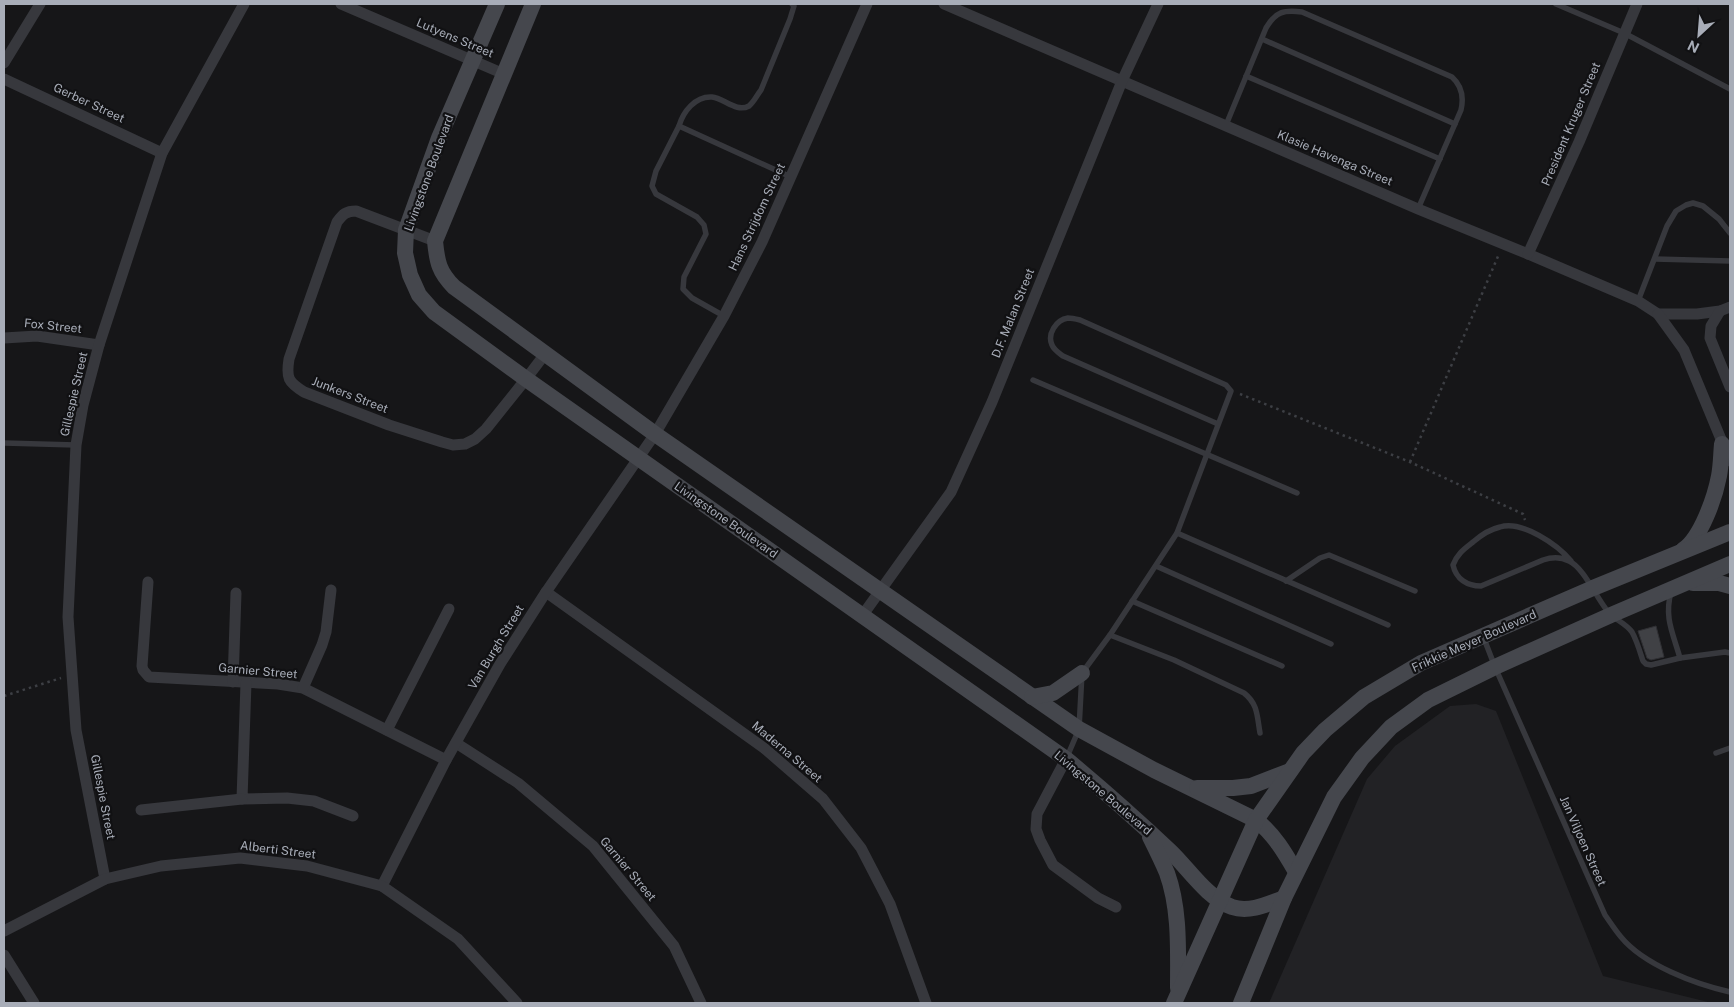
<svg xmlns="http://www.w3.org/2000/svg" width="1734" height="1007" font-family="'Public Sans',sans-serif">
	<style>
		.built { fill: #222225 }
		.building { fill: #404145; stroke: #303034 }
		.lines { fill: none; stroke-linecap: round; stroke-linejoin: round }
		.path { stroke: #3d3f44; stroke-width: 2.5; stroke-dasharray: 2.5 4; stroke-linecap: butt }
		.lane { stroke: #37383d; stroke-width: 5.5 }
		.street { stroke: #37383d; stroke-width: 11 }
		.secondary { stroke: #45474d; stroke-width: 16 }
		.labels { text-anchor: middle; stroke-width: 4.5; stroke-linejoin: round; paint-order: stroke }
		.street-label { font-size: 12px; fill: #a8adb8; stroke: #111113 }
	</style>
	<rect width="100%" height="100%" fill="#161618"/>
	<!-- built -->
	<polygon class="built" points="1476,704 1496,711 1603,976 1712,1003 1269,1003 1367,779 1395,746 1450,706"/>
	<!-- building -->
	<polygon class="building" points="1656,626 1664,657 1651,660 1647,658 1638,631"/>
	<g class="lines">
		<!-- path -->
		<g class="path">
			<polyline points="1240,394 1410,462 1523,514 1525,520"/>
			<polyline points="1410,462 1499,254"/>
			<polyline points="4,696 61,678"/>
		</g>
		<!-- lane -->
		<g class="lane">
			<polyline points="1556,4 1624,33 1730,89"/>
			<polyline points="1262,39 1455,124"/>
			<polyline points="1246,76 1440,159"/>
			<path d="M1226,125l40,-97c10,-17 18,-18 36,-16l150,65c10,9 12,20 9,33l-43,99"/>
			<polyline points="679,126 656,171 652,186 656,194 697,217 704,225 706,234 684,277 683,289 692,298 724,316"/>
			<path d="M791,177l-112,-51c4,-14 16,-30 33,-29 12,1 24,16 37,9 5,-4 8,-11 12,-16l29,-71 4,-13 -2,-2"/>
			<polyline points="1655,259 1730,261"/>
			<polyline points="1638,301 1667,226 1676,211 1686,205 1693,203 1703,206 1719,219 1730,233"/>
			<polyline points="1033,380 1297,493"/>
			<polyline points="4,443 76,445"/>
			<polyline points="1177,533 1388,625"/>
			<path d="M1571,561c-13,-16 -49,-41 -71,-34 -9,2 -20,9 -27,15 -9,7 -16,12 -20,23 3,14 14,21 28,21l62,-26c9,-3 18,-3 26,1 16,7 30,43 42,54 7,6 15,9 21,17 5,9 8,20 11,29l3,3 5,1 29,-7 45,-6 5,1"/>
			<polyline points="1156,566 1331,644"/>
			<polyline points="1286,581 1320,558 1329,555 1415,591"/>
			<path d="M1671,592c-7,26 2,41 9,66"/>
			<polyline points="1132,601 1282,666"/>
			<path d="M1110,635l64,25 70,33c14,11 13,23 16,40"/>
			<path d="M1483,636l12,31 110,248c5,7 10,15 16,22 23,28 74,47 109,55"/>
			<polyline points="1716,753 1730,748"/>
			<path d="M1067,757l12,-28 3,-56 28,-38 67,-102 54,-142 -5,-6 -146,-65c-4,-1 -8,-2 -12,-2 -12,2 -21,16 -16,27 2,5 7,8 11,11l155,68"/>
		</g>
		<!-- street -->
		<g class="street">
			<polyline points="341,4 504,74"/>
			<polyline points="944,4 1418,209 1528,254 1638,301 1658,314 1697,314 1720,311 1730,307"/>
			<polyline points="4,63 40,4"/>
			<polyline points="4,79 162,153"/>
			<path d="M435,241l-79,-30c-10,0 -13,3 -19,11l-48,137c-3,19 -1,23 15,33l85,33 53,17 11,3 12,-1 10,-5 11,-10 40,-50 19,-25"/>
			<polyline points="1528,254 1579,142 1637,4"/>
			<polyline points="1720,311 1711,326 1710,338 1730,387"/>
			<polyline points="1658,314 1684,350 1730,461"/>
			<polyline points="4,338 37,336 99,345"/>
			<polyline points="148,582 142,666 143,670 149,677 278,684 303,688 446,760"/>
			<polyline points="546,592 764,748 823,799 861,848 890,904 926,1003"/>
			<polyline points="862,616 951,492 992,402 1122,81 1158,4"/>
			<polyline points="233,682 236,593"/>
			<polyline points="246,683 242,799 287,798 314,801 353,816"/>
			<polyline points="303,688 322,645 326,632 331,590"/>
			<polyline points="387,730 449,609"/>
			<polyline points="456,743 518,783 593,846 674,946 701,1003"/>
			<polyline points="1066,759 1037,814 1036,829 1040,840 1053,865 1098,898 1116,907"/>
			<polyline points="141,810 242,799"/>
			<polyline points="105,879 76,730 68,617 76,445 83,405 99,345 162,153 244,4"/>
			<polyline points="382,886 446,760 500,664 546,592 655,434 724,316 762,242 867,4"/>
			<polyline points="4,931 105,879 161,866 240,858 307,866 382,886 458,939 517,1003"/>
			<polyline points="4,955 34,1003"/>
		</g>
		<!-- secondary -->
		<g class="secondary">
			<path d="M497,4l-58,134 -33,92 -1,23 5,22 9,20 15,17 92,67 540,380c35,29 70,60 104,92 18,17 37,47 62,56 17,6 36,-3 52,-9"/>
			<path d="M533,4l-98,237c2,21 4,31 19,46l201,147 424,295 75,41 102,50c18,14 29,33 40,52"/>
			<path d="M1683,550c18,-12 32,-53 36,-74 2,-10 2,-21 3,-32"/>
			<polyline points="1693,583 1719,583 1730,586"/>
			<polyline points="1032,697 1053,693 1082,673"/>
			<polyline points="1197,788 1233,788 1251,786 1290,771"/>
			<path d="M1150,837c6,12 12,24 17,36 13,36 11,77 11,115"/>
			<polyline points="1174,1003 1256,820 1303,753 1325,730 1364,697 1421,663 1593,588 1730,532"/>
			<polyline points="1241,1003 1284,898 1334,797 1362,758 1391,727 1428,700 1495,667 1611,615 1730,564"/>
		</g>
	</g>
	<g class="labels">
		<!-- street labels -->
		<g class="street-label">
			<text transform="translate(455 38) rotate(23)" y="4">Lutyens Street</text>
			<text transform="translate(89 103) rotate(25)" y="4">Gerber Street</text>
			<text transform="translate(1571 124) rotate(-67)" y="4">President Kruger Street</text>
			<text transform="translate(1335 158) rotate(23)" y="4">Klasie Havenga Street</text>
			<text transform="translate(429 173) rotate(-70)" y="4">Livingstone Boulevard</text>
			<text transform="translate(757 217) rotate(-65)" y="4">Hans Strijdom Street</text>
			<text transform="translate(1013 313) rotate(-68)" y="4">D.F. Malan Street</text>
			<text transform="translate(53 326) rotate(6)" y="4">Fox Street</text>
			<text transform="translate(74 394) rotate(-77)" y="4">Gillespie Street</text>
			<text transform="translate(350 395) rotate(21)" y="4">Junkers Street</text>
			<text transform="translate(726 520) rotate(35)" y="4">Livingstone Boulevard</text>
			<text transform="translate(1474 641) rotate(-24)" y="4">Frikkie Meyer Boulevard</text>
			<text transform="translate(496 647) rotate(-59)" y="4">Van Burgh Street</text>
			<text transform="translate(258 671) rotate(5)" y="4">Garnier Street</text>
			<text transform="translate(787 752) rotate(40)" y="4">Maderna Street</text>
			<text transform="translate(1103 793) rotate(40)" y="4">Livingstone Boulevard</text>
			<text transform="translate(103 797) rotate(79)" y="4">Gillespie Street</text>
			<text transform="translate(1583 841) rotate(66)" y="4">Jan Viljoen Street</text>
			<text transform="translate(278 850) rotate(7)" y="4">Alberti Street</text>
			<text transform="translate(628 869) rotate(50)" y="4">Garnier Street</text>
		</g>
	</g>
	<!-- border -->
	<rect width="1734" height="1007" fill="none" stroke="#a8adb8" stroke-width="10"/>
	<!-- north arrow -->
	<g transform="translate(1699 35) rotate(206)" stroke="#111113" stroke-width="4" paint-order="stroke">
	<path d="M0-4L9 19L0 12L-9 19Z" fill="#a8adb8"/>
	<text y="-8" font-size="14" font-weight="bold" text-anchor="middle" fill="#a8adb8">N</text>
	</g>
</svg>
